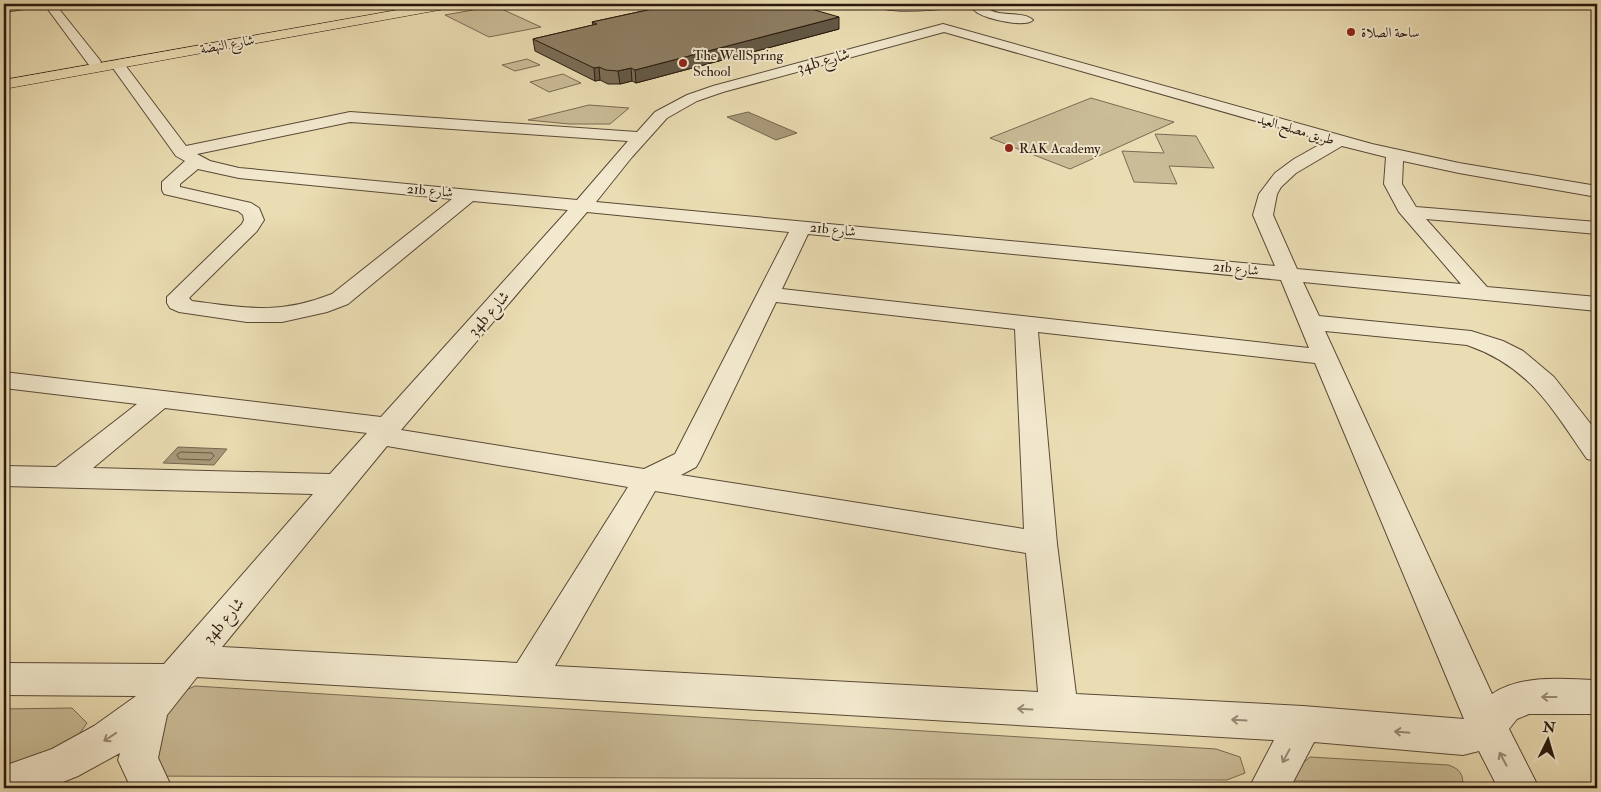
<svg xmlns="http://www.w3.org/2000/svg" width="1601" height="792" font-family="'IM FELL Double Pica',Amiri,serif">
	<style>
		.green { fill: #cabc97; stroke: #7a6a52 }
		.water { fill: #a99a7b; stroke: #76664f }
		.lines { fill: none; stroke-linecap: round; stroke-linejoin: round }
		.shore { stroke: #6a5944; stroke-width: 1 }
		.minor-casing { stroke: #5a4936; stroke-width: 2 }
		.major-casing { stroke: #2a180d; stroke-width: 1 }
		.minor { fill: #f2e9ce; fill-rule: evenodd }
		.major { fill: #ebddb3; fill-rule: evenodd }
		.wall { fill: #7a6c55; stroke: #2a180d }
		.shaded-wall { fill: #635845; stroke: #2a180d }
		.building { fill: #8e7e63; stroke: #2a180d }
		.oneway { stroke: #988b77 }
		.poi-dot { fill: #8f2418; stroke: #f2e9ce; stroke-width: 2 }
		.labels { text-anchor: middle; stroke-width: 4; stroke-linejoin: round; paint-order: stroke }
		.far-poi-label { font-size: 14px; fill: #2a180d; stroke: #f2e9ce; text-anchor: start }
		.far-street-label { font-size: 14px; fill: #2a180d; stroke: #f2e9ce }
		.street-label { font-size: 16px; fill: #2a180d; stroke: #f2e9ce }
	</style>
	<rect width="100%" height="100%" fill="#ebddb3"/>
	<filter id="stains"><feTurbulence type="fractalNoise" baseFrequency=".004" numOctaves="4"/><feColorMatrix values="0 0 0 0 .2 0 0 0 0 .09 0 0 0 0 .02 0 0 0 .5 -.17"/></filter>
	<radialGradient id="worn" r=".72"><stop offset=".6" stop-color="#630" stop-opacity="0"/><stop offset="1" stop-color="#630" stop-opacity=".3"/></radialGradient>
	<!-- green -->
	<g class="green">
		<polygon points="495,6 541,27 489,37 445,15"/>
		<polygon points="527,59 540,65 515,71 502,65"/>
		<polygon points="563,74 581,83 549,92 530,82"/>
		<polygon points="1091,98 1174,122 1070,169 990,138"/>
		<polygon points="589,105 629,108 610,124 569,124 528,120"/>
		<polygon points="1155,134 1196,136 1214,168 1169,166 1177,184 1134,182 1122,151 1164,153"/>
		<polygon points="195,686 1216,749 1240,757 1245,773 1227,780 131,776 163,701"/>
		<polygon points="72,708 87,723 71,746 19,772 4,772 4,709"/>
		<path d="M1310,757l138,8c9,3 14,6 15,17l-172,-1 6,-13z"/>
	</g>
	<!-- water -->
	<g class="water">
		<polygon points="748,112 797,133 776,140 727,117"/>
		<polygon points="178,447 227,449 214,465 163,463"/>
	</g>
	<g class="lines">
		<!-- shore -->
		<polygon class="shore" points="181,452 212,453 214,456 210,460 179,459 177,455"/>
		<!-- minor casing -->
		<g class="minor-casing">
			<g id="minor">
				<polygon points="16,4 55,4 99,59 101,62 99,65 89,65 44,4 38,7 4,12 4,6"/>
				<polygon points="405,4 419,4 420,5 414,8"/>
				<path d="M873,4h94l-6,3c-18,2 -76,9 -88,-3z"/>
				<path d="M969,4c15,-1 16,6 30,9 9,2 27,0 34,7 -8,8 -46,-1 -55,-7 -4,-2 -6,-5 -9,-9z"/>
				<path d="M943,24l429,120 87,19 138,23v11l-138,-24 -56,-12 -1,23 14,23 181,15v12l-171,-15 61,68 110,10v14l-294,-29 16,34 152,15 32,10 20,10 31,26 43,55v29l-10,-2c-36,-52 -57,-92 -120,-114l-142,-14 167,363c30,-20 71,-15 105,-14v34h-68l-12,5 -8,10 30,59h-41l-19,-37 -16,4 -149,-13 -24,46h-41l25,-48 -1077,-63 -30,38 -9,43 14,30h-41l-13,-28 2,-7 -42,23 -30,12h-44v-22l48,-17 42,-23 42,-30 -132,-1v-32l160,1 149,-170 -309,-8v-20l52,1 81,-63 -133,-16v-16l377,45 187,-207 -95,-9 -125,103 -21,8 -45,10h-35l-68,-10 -9,-4 -3,-5v-6l75,-73 2,-4 -1,-5 -5,-4 -74,-17 -2,-4v-8l23,-21 -9,-5 -66,-92 2,-3h10l64,85 164,-34 287,20 18,-20 32,-17 26,-9zM944,32l382,109 -32,18 -19,14 -16,21 -6,21 22,51 -679,-64 36,-45 35,-39 30,-17 26,-9zM350,122l278,19 -51,59 -338,-32 -29,-7 -13,-7zM1342,146l44,11 -2,27 15,28 62,72 -164,-15 -24,-54 4,-21 4,-7 15,-14zM198,169l41,9 213,21 -120,95c-53,21 -85,14 -140,7l-3,-3 68,-67 7,-11 -5,-12 -8,-5 -71,-16v-3zM587,212l202,20 -114,222 -31,15 -243,-39zM808,234l473,46 28,68 -527,-59zM776,302l239,27 9,200 -343,-54 15,-8 4,-7zM1038,332l277,31 149,356 -161,-13 -227,-12 -19,-150zM165,408l202,25 -37,41 -237,-6zM387,446l241,41 -111,176 -295,-16zM655,491l371,62 12,139 -483,-26z"/>
			</g>
		</g>
		<!-- major casing -->
		<g class="major-casing">
			<polygon id="major" points="431,4 456,4 450,8 4,89 4,80"/>
		</g>
		<!-- minor -->
		<use href="#minor" class="minor"/>
		<!-- major -->
		<use href="#major" class="major"/>
	</g>
	<!-- wall -->
	<polygon class="wall" points="638,4 794,4 839,29 636,83 632,81 620,84 608,84 600,80 595,81 535,51 533,39 593,25 592,22 652,9"/>
	<!-- shaded-wall -->
	<g class="shaded-wall">
		<polygon points="839,17 839,29 636,83 635,70"/>
		<polygon points="599,67 600,80 595,81 594,68"/>
		<polygon points="631,68 632,81 620,84 618,71"/>
	</g>
	<!-- building -->
	<polygon class="building" points="668,4 794,4 839,17 635,70 631,68 618,71 606,70 599,67 594,68 533,39 597,24 592,22 671,5"/>
	<!-- one-way arrows -->
	<defs><path id="oneway-shaft" d="M-6 0H5M1.5-3L5.5 0L1.5 3" fill="none" stroke-width="1.6" stroke-linecap="round" stroke-linejoin="round" transform="scale(1.25)"/></defs>
	<g class="oneway">
		<use href="#oneway-shaft" transform="translate(1549 697) rotate(180)"/>
		<use href="#oneway-shaft" transform="translate(1025 709) rotate(-177)"/>
		<use href="#oneway-shaft" transform="translate(1239 720) rotate(-177)"/>
		<use href="#oneway-shaft" transform="translate(1402 732) rotate(-175)"/>
		<use href="#oneway-shaft" transform="translate(110 737) rotate(146)"/>
		<use href="#oneway-shaft" transform="translate(1286 756) rotate(118)"/>
		<use href="#oneway-shaft" transform="translate(1503 759) rotate(-118)"/>
	</g>
	<!-- markers -->
	<g class="poi-dot">
		<circle cx="1351" cy="32" r="5"/>
		<circle cx="683" cy="63" r="5"/>
		<circle cx="1009" cy="148" r="5"/>
	</g>
	<g class="labels">
		<!-- far-poi labels -->
		<g class="far-poi-label">
			<text x="1361" y="37">ساحة الصلاة</text>
			<text x="693" y="60">The WellSpring<tspan x="693" dy="16">School</tspan></text>
			<text x="1019" y="153">RAK Academy</text>
		</g>
		<!-- far-street labels -->
		<g class="far-street-label">
			<text transform="translate(227 44) rotate(-10)" y="5">شارع النهضة</text>
			<text transform="translate(1296 129) rotate(16)" y="5">طريق مصلح العيد</text>
			<text transform="translate(430 190) rotate(5)" y="5">21b شارع</text>
			<text transform="translate(833 229) rotate(6)" y="5">21b شارع</text>
			<text transform="translate(1236 268) rotate(6)" y="5">21b شارع</text>
		</g>
		<!-- street labels -->
		<g class="street-label">
			<text transform="translate(823 60) rotate(-16)" y="6">34b شارع</text>
			<text transform="translate(488 313) rotate(-49)" y="6">34b شارع</text>
			<text transform="translate(223 620) rotate(-50)" y="6">34b شارع</text>
		</g>
	</g>
	<!-- margin -->
	<rect width="1601" height="792" fill="none" stroke="#ebddb3" stroke-width="20"/>
	<rect x="5" y="5" width="1591" height="782" fill="none" stroke="#2a180d" stroke-width="2.5"/>
	<rect x="10" y="10" width="1581" height="772" fill="none" stroke="#2a180d"/>
	<!-- north arrow -->
	<g transform="translate(1548 740) rotate(5)" stroke="#f2e9ce" stroke-width="4" paint-order="stroke">
	<path d="M0-4L9 19L0 12L-9 19Z" fill="#2a180d"/>
	<text y="-8" font-size="14" font-weight="bold" text-anchor="middle" fill="#2a180d">N</text>
	</g>
	<rect width="100%" height="100%" filter="url(#stains)"/>
	<rect width="100%" height="100%" fill="url(#worn)"/>
</svg>
